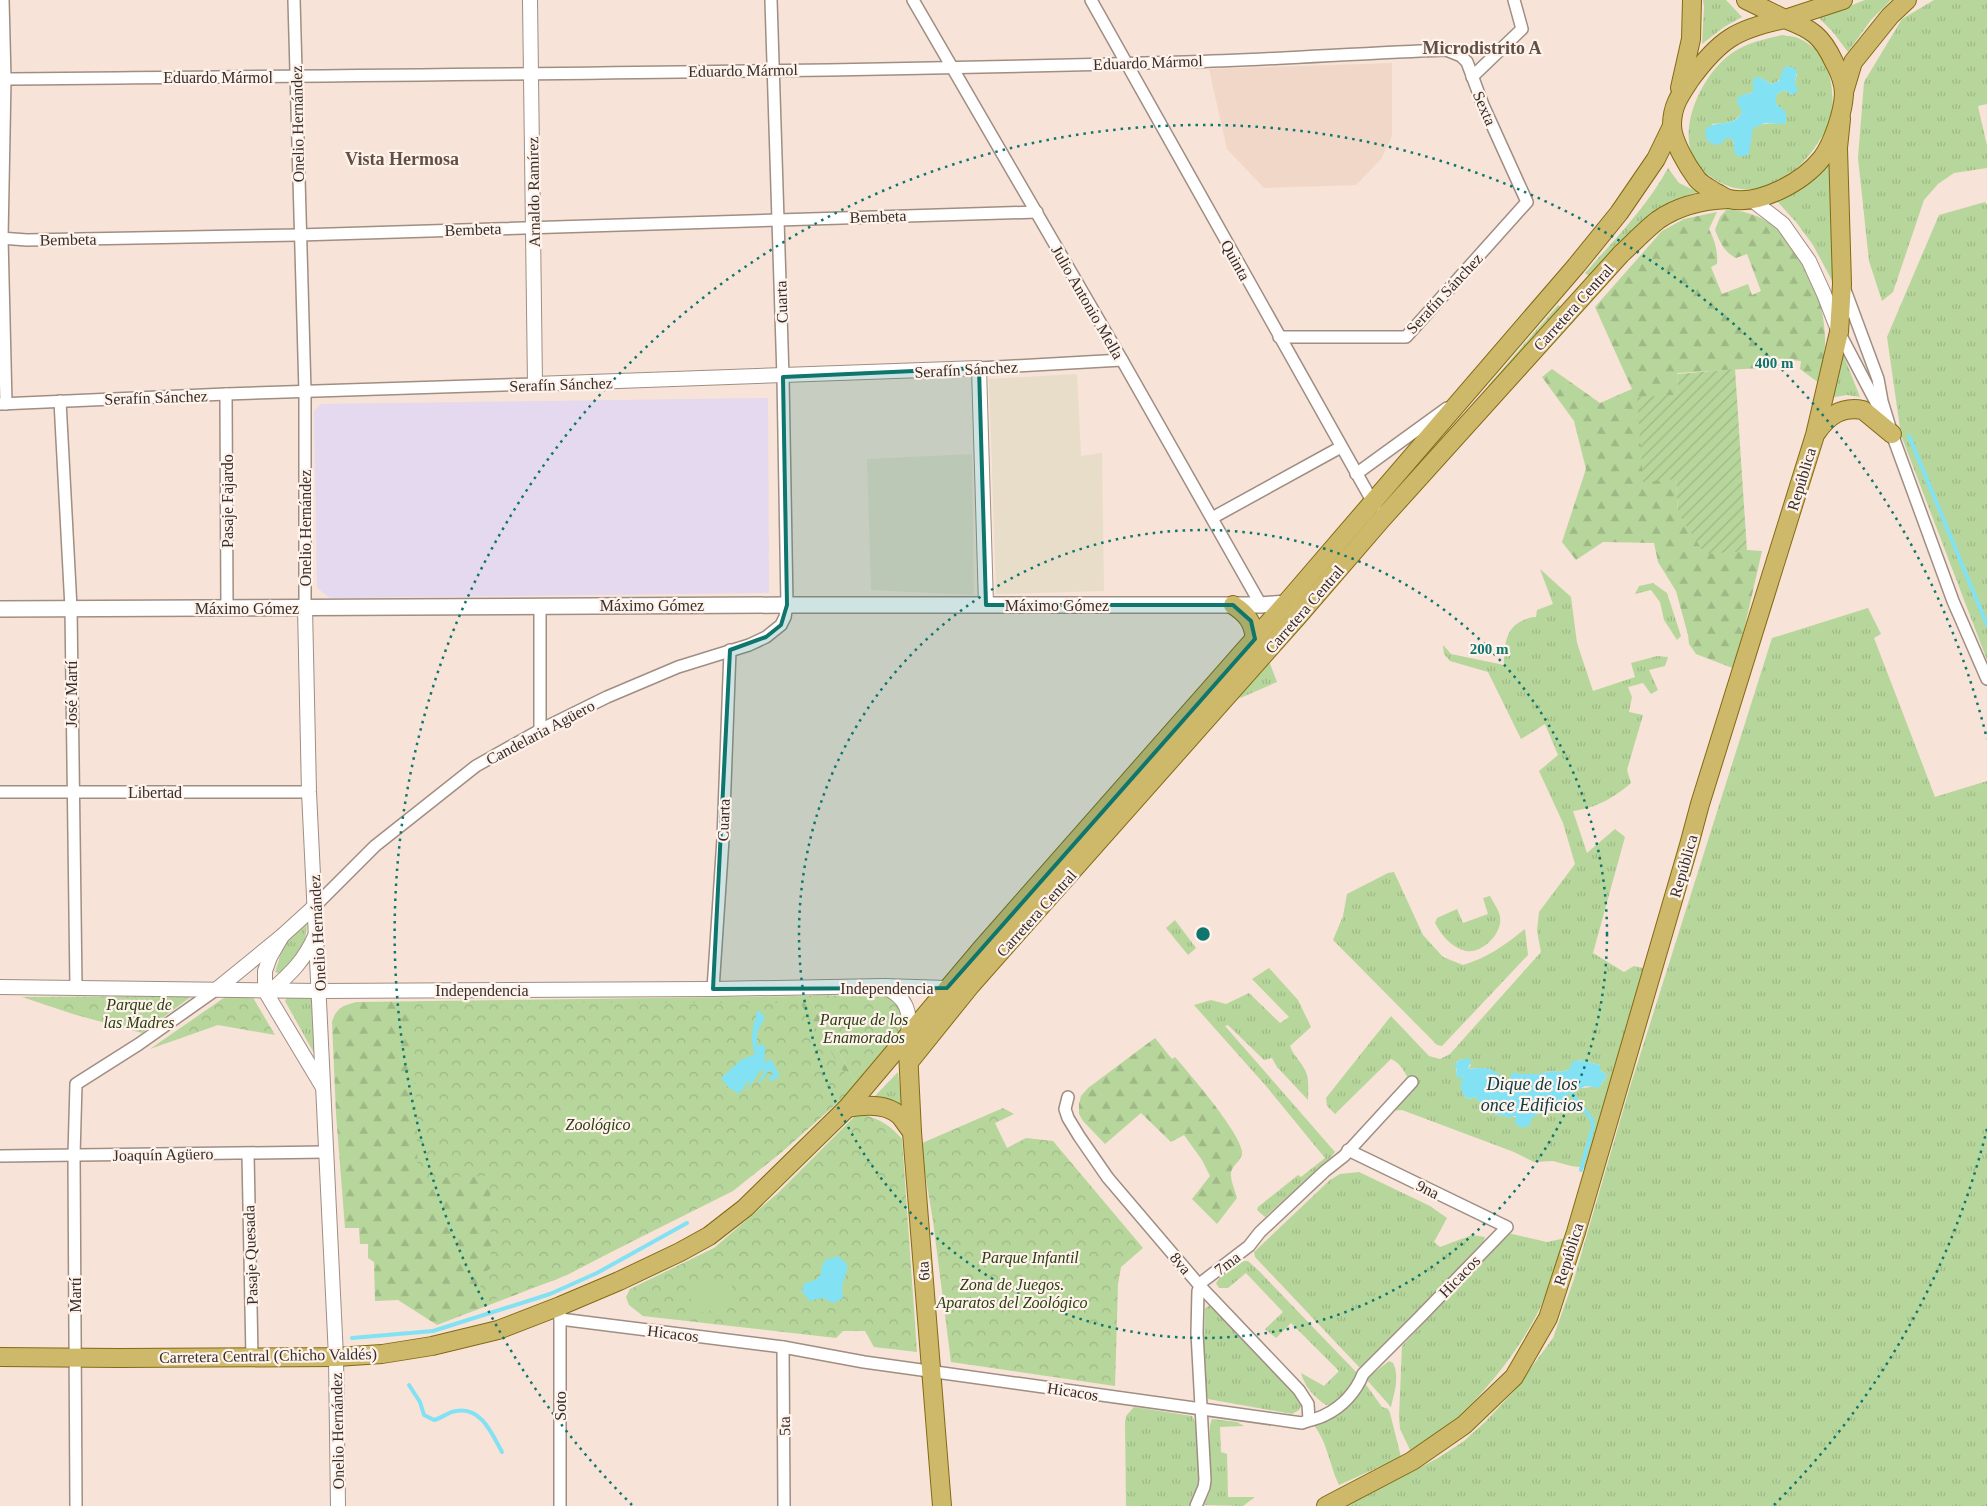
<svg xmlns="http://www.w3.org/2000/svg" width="1987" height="1506" font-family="Georgia,serif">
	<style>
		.built { fill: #f1d7c7 }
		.industrial { fill: #e7ddc8 }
		.medical { fill: #e4d9ee }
		.grass { fill: url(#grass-tufts); fill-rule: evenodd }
		.forest { fill: url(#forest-firs) }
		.park { fill: url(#park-crowns) }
		.garden { fill: url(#garden-furrows) }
		.pitch { fill: #b7d69b }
		.water { fill: #82e2f4 }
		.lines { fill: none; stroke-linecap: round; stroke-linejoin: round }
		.stream { stroke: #82e2f4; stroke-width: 4 }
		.minor-casing { stroke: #a08e83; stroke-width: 14 }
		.tertiary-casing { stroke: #a08e83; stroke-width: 16 }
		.secondary-casing { stroke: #a08e83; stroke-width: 18 }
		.primary-casing { stroke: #836a13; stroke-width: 20 }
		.minor { stroke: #fff; stroke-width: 11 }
		.tertiary { stroke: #fff; stroke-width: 14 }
		.secondary { stroke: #fff; stroke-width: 15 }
		.primary { stroke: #ceb96a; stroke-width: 18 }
		.marked { fill: #0f766e; fill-opacity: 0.2; stroke: #0f766e; stroke-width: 4; stroke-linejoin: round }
		.ring { fill: none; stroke: #0f766e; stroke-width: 2.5; stroke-dasharray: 2.5 5 }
		.labels { text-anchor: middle; stroke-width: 4.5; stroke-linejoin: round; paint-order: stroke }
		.street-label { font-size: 16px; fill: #362e2a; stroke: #fff2eb }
		.park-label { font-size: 16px; font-style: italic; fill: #293e11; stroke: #fff2eb }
		.neighbourhood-label { font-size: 18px; font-weight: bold; fill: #604f45; stroke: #fff2eb }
		.water-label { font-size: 18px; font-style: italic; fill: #0a3941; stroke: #fff2eb }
		.centre { fill: #0f766e; stroke: #fff2eb; stroke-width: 2.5 }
		.ring-label { font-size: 15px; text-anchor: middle; font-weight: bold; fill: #0f766e; stroke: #fff2eb; stroke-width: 4.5; stroke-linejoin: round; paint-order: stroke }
	</style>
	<defs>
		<pattern id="grass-tufts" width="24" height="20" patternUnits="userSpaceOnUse" patternTransform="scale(1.25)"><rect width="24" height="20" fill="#b7d69b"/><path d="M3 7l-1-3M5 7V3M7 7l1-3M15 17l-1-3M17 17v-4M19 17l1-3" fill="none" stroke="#9eb886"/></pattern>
		<pattern id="forest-firs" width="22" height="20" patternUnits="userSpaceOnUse" patternTransform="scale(1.25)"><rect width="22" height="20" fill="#b7d69b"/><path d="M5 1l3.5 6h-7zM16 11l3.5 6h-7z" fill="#9eb886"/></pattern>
		<pattern id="park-crowns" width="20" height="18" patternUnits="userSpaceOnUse" patternTransform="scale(1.25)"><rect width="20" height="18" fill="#b7d69b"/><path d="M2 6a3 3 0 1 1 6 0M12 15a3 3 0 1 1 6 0" fill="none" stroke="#9eb886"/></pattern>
		<pattern id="garden-furrows" width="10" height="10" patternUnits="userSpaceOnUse" patternTransform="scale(1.25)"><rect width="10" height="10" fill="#b7d69b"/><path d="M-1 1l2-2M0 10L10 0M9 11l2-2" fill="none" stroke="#9eb886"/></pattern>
	</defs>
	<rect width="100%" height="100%" fill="#f7e3d7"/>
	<!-- built -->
	<polygon class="built" points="1392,63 1392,136 1381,159 1356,185 1264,188 1227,149 1209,69"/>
	<!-- industrial -->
	<g class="industrial">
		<polygon points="1077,374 1081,456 1102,453 1104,591 996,594 989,379"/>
		<polygon points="972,454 974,595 871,590 867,459"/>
	</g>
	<!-- medical -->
	<polygon class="medical" points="768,398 769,593 330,598 317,588 314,411 321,404"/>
	<!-- grass -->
	<g class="grass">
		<polygon points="1703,0 1726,0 1742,17 1724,27 1702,44 1704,7"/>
		<polygon points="1865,0 1891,0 1871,20 1848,52 1832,31 1819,18"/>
		<polygon points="1934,0 1987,0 1987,104 1978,106 1987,146 1987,168 1954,173 1938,184 1924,200 1893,292 1882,301 1869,261 1858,158 1864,82 1902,19"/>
		<path d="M1782,35c5,1 13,1 18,4 30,13 37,53 30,82 -1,7 -7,14 -11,20 -21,35 -63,64 -103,39 -9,-5 -17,-11 -22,-20 -17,-34 9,-87 38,-107 14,-10 33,-14 50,-18zM1782,72l15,2 -5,21 -8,-5 -8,5c-3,9 5,15 10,22l-1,5c-12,3 -22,-1 -33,6l-2,11 -16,6 -2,-7h-6l-3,2 -11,-16c11,-1 24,0 30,-12l-2,-6 2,-11 9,-2 2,-2v-10l7,-4 11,7c7,-2 11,-4 11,-12z"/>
		<polygon points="1829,158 1836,288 1813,245 1796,222 1776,200"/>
		<path d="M1668,168l11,15 19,9c-8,3 -18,5 -25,9 -34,17 -60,48 -84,75l-4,-3c29,-33 62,-66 83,-105z"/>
		<polygon points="1985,202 1987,205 1987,660 1901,435 1887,337 1939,215"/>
		<polygon points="1558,305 1561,307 1490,388 1488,386"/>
		<polygon points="1842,351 1860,397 1847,395 1829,398"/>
		<path d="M1540,569l31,28 6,46 16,48 42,-14 -4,-14 26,-7 11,1 -3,9 -16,4 9,20 -7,4 -8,-11 -15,4 4,10 -3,15 14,3 -16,55 4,13c-19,16 -33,24 -58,28l14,42 28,-24 10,8 -32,116 31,19 10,-6 13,3 -59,199 -17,-2 -18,-5 -19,1 -20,-10 -112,-42 -11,1 20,-21 6,-11 -2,-2 -5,4c-6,-9 -8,-17 -19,-22l-56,55 -8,-8 -1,-8 65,-82 38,40 11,3 10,-5 91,-102 -4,-21 2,-19 36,-48 -12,-41 -24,-52 19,-16 -13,-31 -24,15 -33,-67 -38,-11 -6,-7 -1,-9 8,9 53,11c0,-18 1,-38 20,-45 4,-2 7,-3 12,-3l1,-7 16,-6zM1465,1059l6,6 -3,4 8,-1 14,1 17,14 8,2 31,-13 6,-1 6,1 11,-2 10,-10 21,5v5l7,5 -6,10c-11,3 -21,3 -33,4l-7,11 -6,3 -1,6 -19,6 -5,5c-10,-3 -18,-3 -28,-4 -9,-1 -22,-12 -26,-19l-7,2 -5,-3c-1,-7 -5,-13 0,-20l-7,1 -1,-14 3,-3z"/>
		<polygon points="1653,583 1667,593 1681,636 1677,640 1664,620 1660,602 1651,590 1635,594 1639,586"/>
		<polygon points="1868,608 1881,634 1874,638 1935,797 1987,781 1987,1506 1347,1506 1438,1458 1464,1441 1485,1422 1514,1391 1553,1338 1574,1279 1629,1090 1772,638"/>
		<polygon points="1269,661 1277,682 1238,699"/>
		<path d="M1394,872l29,63 20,22 20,8c24,-7 42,-20 62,-36l3,26 -86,91 -5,-1 -104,-105 10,-24 4,-22 41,-21z"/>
		<path d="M1490,896c3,6 9,14 10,21 3,16 -18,37 -34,34 -14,-3 -25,-16 -31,-28l2,-5 20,-9 6,14 25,-9 -5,-16z"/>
		<path d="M307,918c-1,31 -5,35 -26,56l-6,-2 11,-34z"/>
		<polygon points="1175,920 1196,948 1188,955 1166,928"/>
		<path d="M1269,968l29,32 13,27 -21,19c4,11 14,18 17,29 2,7 1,17 1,25l-31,-33 -5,-9 -8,2 -36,-35 -3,1 110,126 -4,5 -66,60 -8,-7 1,-3 40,-32 3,2 24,-19 -59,-72 -72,-81 17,-5 15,4 23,-11 31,30 9,-6 -37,-38z"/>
		<polygon points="289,995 312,996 314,1053 285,1001"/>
		<polygon points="898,1072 903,1112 873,1098"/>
		<polygon points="1359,1172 1430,1206 1447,1218 1434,1242 1440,1247 1472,1235 1485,1237 1481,1250 1363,1367 1359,1367 1255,1257 1254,1252 1330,1180 1340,1174"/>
		<path d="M1508,1233l39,9 19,-4c-10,25 -17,54 -30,78 -29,54 -73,103 -124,138l-12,-25 -1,-12 3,-71z"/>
		<path d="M1241,1261h7l11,10 99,103v6l-21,24 -11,1c-12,-8 -21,-18 -25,-32l23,13 15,-15 -48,-48 -15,15 -11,-9 18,-17 -37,-39 -18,15h-9l-3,-5 5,-7z"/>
		<polygon points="1208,1306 1213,1306 1298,1396 1302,1404 1299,1410 1292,1414 1208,1399 1203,1381 1205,1309"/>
		<path d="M1389,1361l4,2c7,13 1,31 -2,44l-25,-28z"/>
		<path d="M1364,1382l18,25 6,2 2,4 11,44 -62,28c-10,-21 -11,-42 -26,-61z"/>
		<path d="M1134,1407l58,9c12,20 10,69 -2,90h-64l-1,-84 1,-6z"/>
		<polygon points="1212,1419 1237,1422 1244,1426 1220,1427 1221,1452 1227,1454 1228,1497 1255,1497 1243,1506 1204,1505 1210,1491 1210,1425"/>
	</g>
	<!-- forest -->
	<g class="forest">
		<path d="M1727,209c15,2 34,6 46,17 31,26 51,71 52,111 1,15 -4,31 -6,46l-19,-14 1,-8 -39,-4 -2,11 -83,5 1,22 -41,3 39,81 2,34 69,37 15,1 -27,118 -39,-15 -7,-10 -1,-9 -12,-44 -18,-29 -4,-19 -51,-1 -27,18 -14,-18 24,-73 -12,-48 -32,-44 10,-8 48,34 32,-14 -37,-82 67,-76 22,-12 33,-7 -8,17c6,12 9,22 8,35l-6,3 11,27 26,-10 4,11 9,-4 -14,-37 -11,4c-12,-6 -16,-16 -21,-28l5,-13z"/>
		<path d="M808,996l49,89 -127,105 -163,85 -130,50 -39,-25 -23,1 -1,-39 -6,-4v-14h-8l-1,-16h-14l-9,-114 -4,-92c4,-14 11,-17 25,-20z"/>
		<path d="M1155,1038l17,21 3,-2c14,16 64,74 67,94 1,9 -9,13 -11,21 -1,8 4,18 6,26l-20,26 -25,-25 18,-23 -8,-16 -18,-25 -13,7 -30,-29 -36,31 -22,-23 -4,-7v-10l2,-8 7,-8z"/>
	</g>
	<!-- park -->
	<g class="park">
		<polygon points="228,995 252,996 275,1035 218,1025 150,1049"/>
		<polygon points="818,995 889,997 903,1007 904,1033 857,1085 808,996"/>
		<polygon points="192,996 142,1033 73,1014 22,997"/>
		<polygon points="413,1002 800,1003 854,1088 782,1152 733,1191 555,1280 481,1304 480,1275 491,1268 490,1176 418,1178"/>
		<polygon points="1003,1108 1014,1114 995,1123 1007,1148 1026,1138 1053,1141 1143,1248 1121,1267 1118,1284 1115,1386 951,1362 933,1221 920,1144"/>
		<path d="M865,1115c16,5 26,11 37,24l15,213 -43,-5 -9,-16h-22l-7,7 -193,-22 -14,-11 -3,-8 4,-8 84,-41 64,-55 77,-77z"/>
	</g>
	<!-- garden -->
	<polygon class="garden" points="1735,369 1747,551 1705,554 1678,513 1676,479 1643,482 1637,397 1678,395 1677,374"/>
	<!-- pitch -->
	<polygon class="pitch" points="730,1277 736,1305 694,1314 688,1286"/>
	<!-- water -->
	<g class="water">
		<path d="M1785,67h7l5,3 -2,13 3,8 -6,4 -8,-5 -8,5v9l10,8v12l-21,-1 -12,5 -4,26 -4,2h-8c-5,-6 -1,-13 -6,-18h-5l-4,5 -7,2 -8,-4 -2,-11c12,-12 29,-1 37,-18l-6,-12 5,-5 10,-2 2,-2v-10l1,-3 6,-1 11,7 8,-3 4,-12z"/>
		<path d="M758,1010l7,7 -8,16v13l5,-2 3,3v16l6,-4 9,17 -10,6 -1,-5 4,-3 -1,-4 -4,2 -8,11 -2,-1 7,-11 -4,-1 -16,23 5,-11 -2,-1 -9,13 -11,-7 -7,-9 20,-18 14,-6c-6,-16 -2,-29 3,-44z"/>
		<path d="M1469,1058l2,3 -3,8c10,-1 20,-3 29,4 6,5 8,10 17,12l-4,-5 1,-5 4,-4 3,3h20l14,-3 6,1 11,-2 3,-8 7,-2 21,5v5l7,5 -8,13 -13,-2 -7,3h-10l-2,8 -12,6 -1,6c-10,2 -23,5 -24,16l-7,3 -8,-4 1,-8 -9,2 -1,-2c-10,2 -26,-11 -30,-19l-7,2 -5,-3 -3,-7v-10l3,-3 -8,2 1,-9 -3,-3 5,-6z"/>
		<path d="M838,1256l9,8c1,14 -8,18 -4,33l-4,4 -6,2 -10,-5 -14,3 -7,-10 2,-7 13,-5 4,-5 1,-8 3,-6z"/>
	</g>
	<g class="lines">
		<!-- stream -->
		<g class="stream">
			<polyline points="1909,436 1987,625"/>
			<polyline points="1568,1089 1592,1120 1593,1126 1581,1170"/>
			<polyline points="352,1338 433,1331 550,1294 597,1273 687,1223"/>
			<path d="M409,1385l11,17 4,13 10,5c8,-2 14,-8 22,-9 25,-5 36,23 46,41"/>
		</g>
		<!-- minor casing -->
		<g class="minor-casing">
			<g id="minor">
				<polyline points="3,0 5,79 2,238 6,404"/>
				<polyline points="294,0 305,392 305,608"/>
				<polyline points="913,0 1122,360 1261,605"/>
				<polyline points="1091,0 1375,506"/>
				<polyline points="1472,77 1522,29 1514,0"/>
				<path d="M0,79c395,-4 790,-6 1185,-17 87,-2 174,-9 261,-12l15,6 6,6 16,43 44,97 -121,135h-127"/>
				<polyline points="0,238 27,240 299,235 1037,212"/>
				<polyline points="1845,290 1878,379 1882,401 1892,434 1953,601 1987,679"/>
				<polyline points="1839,332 1880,410"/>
				<polyline points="979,368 1122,360"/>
				<polyline points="226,394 227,608"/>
				<polyline points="60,401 71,608 76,987"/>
				<polyline points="0,404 226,394 535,384"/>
				<polyline points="1356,474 1447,408"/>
				<polyline points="1212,518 1341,447"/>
				<polyline points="540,730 540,606"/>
				<polyline points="0,792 309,792"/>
				<polyline points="315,906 375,846 476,766 540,730 607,697 678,667 749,645 766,637 781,625 785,617 787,605 783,377 771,0"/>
				<polyline points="713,989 723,839 730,650"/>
				<polyline points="1068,1097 1065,1109 1068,1118 1079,1136 1108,1178 1200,1286 1299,1390 1308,1404 1309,1420"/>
				<polyline points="248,1154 252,1357"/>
				<polyline points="0,1156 326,1152"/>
				<polyline points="560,1313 560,1506"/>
				<path d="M560,1319l223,28 81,15 438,61c7,-3 16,-4 23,-8 17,-8 31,-23 38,-41l56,-56 88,-91 -159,-77"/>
				<polyline points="783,1347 784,1506"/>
				<polyline points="76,1506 74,1155 76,1084 139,1044 217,989"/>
				<polyline points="1196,1506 1204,1487 1205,1480 1197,1333 1198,1291 1202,1282 1249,1246 1260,1232 1325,1171 1344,1156 1412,1082"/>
			</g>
		</g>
		<!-- tertiary casing -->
		<g class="tertiary-casing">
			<g id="tertiary">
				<polyline points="530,0 535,384 979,368 986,605"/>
				<polyline points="1752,200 1783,224 1809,261 1824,294 1838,330"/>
				<polyline points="305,608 309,792 336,1357 338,1506"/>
				<polyline points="282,936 270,957 265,971 265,991 322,1086"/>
				<polyline points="0,987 320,991 713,989 884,986 947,988"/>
				<path d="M884,987c23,10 27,25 24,48"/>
				<polyline points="217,989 282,936 315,906"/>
				<path d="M271,991c20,-18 33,-30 44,-55"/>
			</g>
		</g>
		<!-- secondary casing -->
		<g class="secondary-casing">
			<polyline id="secondary" points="0,609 787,605 1261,605 1286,603 1291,608"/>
		</g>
		<!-- primary casing -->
		<g class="primary-casing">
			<g id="primary">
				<polyline points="1746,0 1785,19 1843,0"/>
				<path d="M1785,19c27,10 37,17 49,43 5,9 10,22 10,32 -1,19 -11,49 -22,64 -19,24 -63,48 -93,41 -5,-1 -9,-5 -14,-7 -6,-4 -13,-7 -18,-13 -9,-12 -25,-38 -25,-54 0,-19 8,-30 18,-45 29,-40 46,-51 95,-61z"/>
				<polyline points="1680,88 1691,39 1692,0"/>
				<polyline points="1844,92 1853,62 1890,16 1907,0"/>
				<path d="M1817,432c11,-16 25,-26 46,-22l29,24"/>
				<path d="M1233,605c14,9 20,17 22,34"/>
				<polyline points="908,1051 912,1132 942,1506"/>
				<path d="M909,1062l62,-77 328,-370 82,-95 240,-266c12,-11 24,-24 37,-34 20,-14 47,-20 70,-21"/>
				<path d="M847,1108c16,-3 40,-5 53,8 4,5 8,11 12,16"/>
				<polyline points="0,1357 119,1358 336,1357 382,1354 432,1346 498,1330 560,1306 619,1281 680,1252 709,1236 745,1208 847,1108 982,948 1286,603 1576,266 1619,213 1656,159 1672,126"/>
				<polyline points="1326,1506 1412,1461 1464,1425 1514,1377 1548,1318 1576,1232 1689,845 1700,804 1815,435 1839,332 1842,284 1838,148 1841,119"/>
			</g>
		</g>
		<!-- minor -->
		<use href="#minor" class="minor"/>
		<!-- tertiary -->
		<use href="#tertiary" class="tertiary"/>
		<!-- secondary -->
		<use href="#secondary" class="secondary"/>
		<!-- primary -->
		<use href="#primary" class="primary"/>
	</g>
	<!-- marked area -->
	<path class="marked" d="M979,368l7,237h247l18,16 4,18 -308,349 -234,1 17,-339 36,-13 15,-12 6,-20 -4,-228z"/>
	<!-- distance rings -->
	<g class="ring">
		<circle cx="1203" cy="934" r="404"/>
		<path d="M1987 1129A808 808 0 0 1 1774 1505M632 1505A808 808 0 1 1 1987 739"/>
	</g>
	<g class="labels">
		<!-- street labels -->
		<g class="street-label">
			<text transform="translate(1148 62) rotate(-2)" y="6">Eduardo Mármol</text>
			<text transform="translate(743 70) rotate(-1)" y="6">Eduardo Mármol</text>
			<text x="218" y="83">Eduardo Mármol</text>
			<text transform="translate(1485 108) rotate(67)" y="6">Sexta</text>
			<text transform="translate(297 124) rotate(-91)" y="6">Onelio Hernández</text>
			<text transform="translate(533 192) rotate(-91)" y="6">Arnaldo Ramírez</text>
			<text transform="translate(878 216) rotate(-2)" y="6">Bembeta</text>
			<text transform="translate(473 229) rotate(-2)" y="6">Bembeta</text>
			<text transform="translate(68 239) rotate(-1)" y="6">Bembeta</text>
			<text transform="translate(1236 260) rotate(61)" y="6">Quinta</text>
			<text transform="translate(1444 293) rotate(-47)" y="6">Serafín Sánchez</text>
			<text transform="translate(781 302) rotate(-92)" y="6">Cuarta</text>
			<text transform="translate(1088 302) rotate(60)" y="6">Julio Antonio Mella</text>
			<text transform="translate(1573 307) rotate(-48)" y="6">Carretera Central</text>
			<text transform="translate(966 369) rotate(-3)" y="6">Serafín Sánchez</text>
			<text transform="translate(561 384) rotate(-2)" y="6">Serafín Sánchez</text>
			<text transform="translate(156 397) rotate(-2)" y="6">Serafín Sánchez</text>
			<text transform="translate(1801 479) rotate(-73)" y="6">República</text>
			<text transform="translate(227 501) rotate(-90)" y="6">Pasaje Fajardo</text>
			<text transform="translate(305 528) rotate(-90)" y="6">Onelio Hernández</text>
			<text x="652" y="611">Máximo Gómez</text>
			<text x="1057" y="611">Máximo Gómez</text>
			<text x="247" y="614">Máximo Gómez</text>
			<text transform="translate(1304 609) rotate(-49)" y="6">Carretera Central</text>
			<text transform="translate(71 694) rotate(-90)" y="6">José Martí</text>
			<text transform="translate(540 732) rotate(-28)" y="6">Candelaria Agüero</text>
			<text x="155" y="798">Libertad</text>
			<text transform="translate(723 820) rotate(-88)" y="6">Cuarta</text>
			<text transform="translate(1683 866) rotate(-74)" y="6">República</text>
			<text transform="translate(1036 913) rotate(-48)" y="6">Carretera Central</text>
			<text transform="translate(317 933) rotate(-93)" y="6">Onelio Hernández</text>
			<text x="887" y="994">Independencia</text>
			<text x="482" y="996">Independencia</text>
			<text transform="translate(163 1154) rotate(-1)" y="6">Joaquín Agüero</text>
			<text transform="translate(1428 1189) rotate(26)" y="6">9na</text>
			<text transform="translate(1568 1254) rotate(-72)" y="6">República</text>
			<text transform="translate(250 1255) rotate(-92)" y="6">Pasaje Quesada</text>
			<text transform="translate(1181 1263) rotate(50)" y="6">8va</text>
			<text transform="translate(1227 1263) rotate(-37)" y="6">7ma</text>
			<text transform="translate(923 1271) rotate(-94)" y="6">6ta</text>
			<text transform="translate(1459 1276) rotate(-46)" y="6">Hicacos</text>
			<text transform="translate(75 1295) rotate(-90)" y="6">Martí</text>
			<text transform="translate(673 1333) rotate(7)" y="6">Hicacos</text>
			<text transform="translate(268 1355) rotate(-1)" y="6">Carretera Central (Chicho Valdés)</text>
			<text transform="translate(1073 1391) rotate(9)" y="6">Hicacos</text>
			<text transform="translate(560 1406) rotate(-90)" y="6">Soto</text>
			<text transform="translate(784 1426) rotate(-91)" y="6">5ta</text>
			<text transform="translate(337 1431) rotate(-91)" y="6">Onelio Hernández</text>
		</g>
		<!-- park labels -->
		<g class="park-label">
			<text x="139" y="1010">Parque de<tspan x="139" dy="18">las Madres</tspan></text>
			<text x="864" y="1025">Parque de los<tspan x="864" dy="18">Enamorados</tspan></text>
			<text x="598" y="1130">Zoológico</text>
			<text x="1030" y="1263">Parque Infantil</text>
			<text x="1012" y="1290">Zona de Juegos.<tspan x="1012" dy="18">Aparatos del Zoológico</tspan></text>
		</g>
		<!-- neighbourhood labels -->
		<g class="neighbourhood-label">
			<text x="1482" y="54">Microdistrito A</text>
			<text x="402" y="165">Vista Hermosa</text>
		</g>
		<!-- water labels -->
		<g class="water-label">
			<text x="1532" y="1090">Dique de los<tspan x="1532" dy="21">once Edificios</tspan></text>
		</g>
	</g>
	<circle cx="1203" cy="934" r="8" class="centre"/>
	<g class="ring-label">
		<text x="1774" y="368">400 m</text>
		<text x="1489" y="654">200 m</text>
	</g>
</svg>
